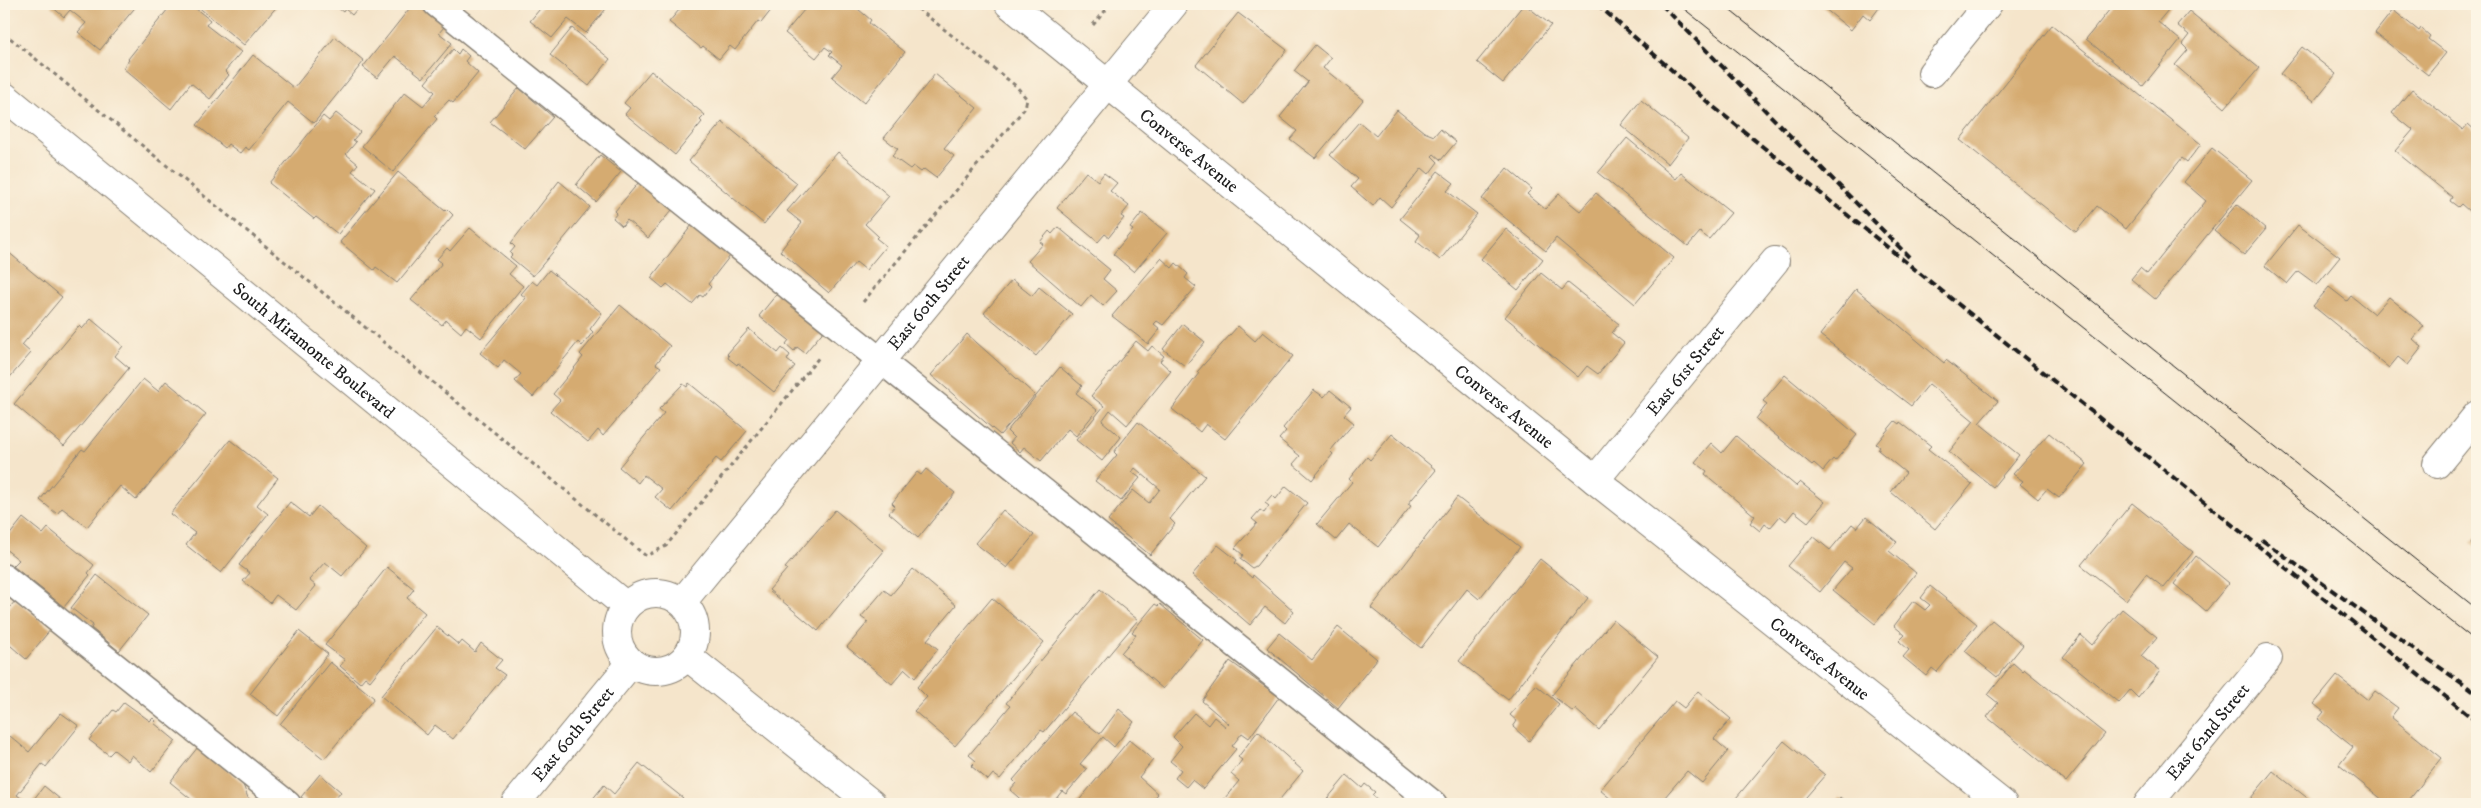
<svg xmlns="http://www.w3.org/2000/svg" width="2481" height="808" font-family="'IM FELL DW Pica',serif">
	<style>
		.building { fill: #d5ab71 }
		.lines { fill: none; stroke-linecap: round; stroke-linejoin: round }
		.lane-casing { stroke: #888074; stroke-width: 28 }
		.street-casing { stroke: #888074; stroke-width: 30 }
		.secondary-casing { stroke: #888074; stroke-width: 30 }
		.path { stroke: #888074; stroke-width: 3; stroke-dasharray: 4 4; stroke-linecap: butt }
		.lane { stroke: #fff; stroke-width: 25 }
		.street { stroke: #fff; stroke-width: 28 }
		.secondary { stroke: #fff; stroke-width: 28 }
		.tram { stroke: #1c1c1c; stroke-width: 1 }
		.rail { stroke: #1c1c1c; stroke-width: 4; stroke-dasharray: 8 4; stroke-linecap: butt }
		.labels { text-anchor: middle; stroke-width: 5; stroke-linejoin: round; paint-order: stroke }
		.street-label { font-size: 18px; fill: #1c1c1c; stroke: #fcf5e5 }
	</style>
	<rect width="100%" height="100%" fill="#fcf5e5"/>
	<filter id="ink" filterUnits="userSpaceOnUse"><feTurbulence type="fractalNoise" baseFrequency=".02" numOctaves="2"/><feDisplacementMap in="SourceGraphic" scale="10" xChannelSelector="R" yChannelSelector="G"/><feConvolveMatrix kernelMatrix="1 2 1 2 8 2 1 2 1" color-interpolation-filters="sRGB"/></filter>
	<filter id="wash" filterUnits="userSpaceOnUse"><feTurbulence type="fractalNoise" baseFrequency=".0096" numOctaves="4" result="noise"/><feDisplacementMap in="SourceGraphic" scale="20" xChannelSelector="R" yChannelSelector="G"/><feGaussianBlur stdDeviation="1.12" result="paint"/><feColorMatrix in="noise" values="0 0 0 0 0 0 0 0 0 0 0 0 0 0 0 0 0 1.4 0 .05"/><feComposite in="paint" operator="in"/></filter>
	<g filter="url(#wash)">
		<rect width="100%" height="100%" fill="#f5e5cb"/>
		<g id="blocks">
			<!-- building -->
			<g class="building">
				<polygon points="53,4 138,4 100,50 78,32 86,23 70,10 64,17 51,6"/>
				<polygon points="172,4 190,4 210,20 206,25 241,52 225,71 229,75 210,99 191,83 171,109 123,68 129,60 128,59"/>
				<polygon points="198,4 279,4 244,45 196,5"/>
				<polygon points="333,4 361,4 352,15 345,9 343,12"/>
				<polygon points="413,4 428,4 449,21 439,33 452,43 423,78 395,56 377,78 363,67"/>
				<polygon points="544,4 610,4 586,33 568,19 552,38 530,21"/>
				<polygon points="684,4 776,4 761,23 758,21 735,50 730,46 719,59 703,46 701,48 669,22"/>
				<polygon points="809,4 852,4 871,20 869,23 905,52 864,103 832,77 842,65 829,55 832,52 825,47 816,58 785,33"/>
				<polygon points="1524,4 1551,25 1503,83 1477,62"/>
				<polygon points="1819,4 1882,4 1870,20 1863,14 1851,30"/>
				<polygon points="2114,4 2173,4 2158,22 2180,40 2143,86 2086,39"/>
				<polygon points="2393,10 2419,31 2421,28 2430,36 2428,39 2446,53 2428,75 2375,33"/>
				<polygon points="2189,11 2259,68 2225,108 2175,65 2188,50 2182,44 2189,35 2177,25"/>
				<polygon points="1238,13 1287,50 1243,104 1196,65"/>
				<polygon points="2052,25 2201,144 2187,162 2182,158 2126,229 2097,206 2076,232 1960,140"/>
				<polygon points="572,28 610,59 589,86 550,55"/>
				<polygon points="335,37 364,61 314,123 288,102 249,150 245,147 240,153 228,144 225,148 197,125 253,55 294,88"/>
				<polygon points="1315,45 1331,58 1323,68 1363,100 1315,158 1290,139 1297,131 1280,117 1308,82 1294,71"/>
				<polygon points="2302,47 2336,74 2314,101 2280,74"/>
				<polygon points="453,49 458,54 461,49 469,56 465,61 478,73 453,103 449,100 434,116 437,119 393,172 362,146 405,92 423,106 435,92 425,83"/>
				<polygon points="651,71 705,115 700,120 702,122 675,155 625,114 630,108 624,103"/>
				<polygon points="935,74 977,108 944,148 954,156 936,178 924,169 921,172 913,166 910,169 892,156 898,149 884,138"/>
				<polygon points="519,88 553,117 525,149 490,122"/>
				<polygon points="2412,89 2463,130 2468,124 2477,132 2475,139 2477,141 2477,218 2461,204 2458,207 2450,201 2452,197 2395,151 2413,130 2392,113"/>
				<polygon points="1641,100 1688,138 1668,164 1621,125"/>
				<polygon points="1397,110 1424,132 1434,136 1440,129 1456,142 1441,160 1434,154 1432,156 1438,162 1429,174 1422,168 1391,207 1380,197 1373,206 1351,187 1358,179 1330,155 1359,122 1376,136"/>
				<polygon points="336,113 360,132 353,140 356,142 346,154 358,164 352,171 375,189 338,234 316,217 314,219 269,183 323,116 329,121"/>
				<polygon points="722,122 797,183 764,224 689,161"/>
				<polygon points="1627,138 1676,179 1681,173 1731,213 1709,239 1700,232 1688,246 1598,173"/>
				<polygon points="2212,148 2252,180 2155,299 2131,279 2140,268 2147,274 2206,201 2184,182"/>
				<polygon points="838,152 889,196 865,224 878,236 876,238 886,246 866,270 856,262 829,293 780,251 802,223 787,211"/>
				<polygon points="600,155 621,172 596,202 576,185"/>
				<polygon points="1507,168 1532,189 1527,194 1545,209 1559,194 1580,211 1596,193 1674,258 1635,304 1556,238 1546,251 1482,199"/>
				<polygon points="1438,171 1454,183 1447,191 1477,214 1440,260 1416,241 1420,235 1400,219"/>
				<polygon points="398,172 445,211 447,209 453,215 397,283 376,267 374,270 340,242"/>
				<polygon points="1086,172 1098,181 1104,173 1117,183 1110,191 1129,206 1121,216 1124,218 1109,237 1105,234 1098,242 1057,208"/>
				<polygon points="559,181 590,207 533,276 510,257 512,255 510,253 515,247 511,243"/>
				<polygon points="639,182 672,210 648,238 627,220 622,226 613,218 617,213 615,211"/>
				<polygon points="2237,204 2266,229 2244,255 2214,231"/>
				<polygon points="1142,213 1167,233 1134,272 1113,254 1133,230 1130,228"/>
				<polygon points="692,225 730,256 708,284 711,287 703,297 700,295 692,304 667,284 663,288 651,278"/>
				<polygon points="2298,225 2340,257 2317,285 2298,271 2287,284 2265,266"/>
				<polygon points="1058,227 1110,270 1103,279 1117,291 1103,306 1091,295 1081,307 1028,261 1043,244 1040,242 1049,231 1052,234"/>
				<polygon points="470,228 516,266 509,274 523,286 481,338 466,326 461,333 446,320 442,325 411,300 442,263 437,259 447,248 450,251"/>
				<polygon points="1506,229 1543,259 1518,290 1481,259"/>
				<polygon points="7,251 62,297 22,345 31,353 4,384 4,255"/>
				<polygon points="1161,258 1172,268 1176,263 1188,274 1185,278 1196,287 1163,325 1157,321 1154,324 1160,329 1148,344 1112,316"/>
				<polygon points="549,270 602,313 590,329 593,332 582,346 578,342 533,397 515,381 521,374 504,360 498,368 480,353 526,298 521,294 532,281 537,285"/>
				<polygon points="1541,273 1562,290 1568,283 1619,324 1612,333 1624,343 1598,374 1587,366 1578,377 1505,317"/>
				<polygon points="1012,280 1032,296 1039,287 1072,314 1036,356 984,313"/>
				<polygon points="2329,287 2347,301 2351,296 2374,314 2389,297 2424,326 2413,339 2422,347 2408,365 2398,357 2389,368 2313,306"/>
				<polygon points="1856,289 1944,363 1946,360 1998,401 1979,423 2019,455 1993,487 1949,452 1974,421 1929,384 1911,406 1820,335"/>
				<polygon points="780,290 826,328 805,353 797,347 794,351 786,344 789,340 759,316"/>
				<polygon points="620,305 670,346 656,364 661,367 603,436 598,430 588,442 550,411 560,400 553,394 583,357 580,354"/>
				<polygon points="91,319 123,346 115,356 129,368 64,446 14,404 79,326 82,329"/>
				<polygon points="1183,324 1205,342 1185,366 1163,349"/>
				<polygon points="1238,326 1255,341 1263,332 1293,356 1225,439 1206,424 1200,432 1172,409 1199,373 1197,372"/>
				<polygon points="749,329 778,353 782,348 790,355 787,360 795,366 774,392 738,363 737,365 728,358 729,356 727,354"/>
				<polygon points="967,334 1035,395 1000,435 931,375"/>
				<polygon points="1136,341 1148,351 1152,346 1164,356 1160,361 1171,371 1127,425 1110,410 1102,421 1121,437 1102,461 1076,440 1104,406 1091,396"/>
				<polygon points="1060,367 1082,386 1076,393 1097,410 1076,436 1068,429 1041,461 1024,447 1020,452 1010,443 1014,438 1007,431"/>
				<polygon points="1785,375 1857,435 1835,461 1833,459 1823,471 1814,463 1812,465 1756,419 1767,404 1763,401"/>
				<polygon points="143,379 158,391 166,381 206,414 136,500 120,486 87,527 62,508 57,514 40,500 82,449 85,451"/>
				<polygon points="689,383 747,431 721,462 716,458 672,511 655,497 662,489 644,475 638,483 619,467 664,413 659,409 683,384 687,387"/>
				<polygon points="1314,390 1324,397 1330,390 1351,407 1344,415 1354,423 1330,451 1333,454 1312,480 1293,464 1300,456 1279,439 1286,431 1283,428"/>
				<polygon points="1895,421 1899,424 1900,422 1931,446 1928,449 1972,484 1935,529 1891,492 1906,473 1878,450 1880,447 1876,444"/>
				<polygon points="1138,422 1205,476 1170,519 1175,524 1150,555 1108,521 1133,490 1149,503 1160,489 1135,468 1132,472 1140,478 1121,501 1095,481 1117,455 1114,452"/>
				<polygon points="2049,433 2087,464 2059,498 2047,489 2038,499 2020,484 2023,481 2013,474"/>
				<polygon points="1392,434 1436,470 1408,504 1411,506 1378,547 1349,524 1336,540 1317,524 1352,482 1349,479 1367,457 1370,460"/>
				<polygon points="1736,436 1796,486 1800,482 1825,502 1808,522 1794,511 1786,521 1780,516 1770,528 1765,524 1760,531 1750,523 1755,516 1705,474 1707,471 1695,462 1711,443 1722,453"/>
				<polygon points="230,440 278,478 257,505 268,514 221,573 186,545 195,533 170,514"/>
				<polygon points="926,469 955,493 918,538 889,513 895,506 892,503 917,472 921,475"/>
				<polygon points="1286,486 1307,503 1256,566 1252,568 1240,559 1243,555 1235,548 1257,523 1252,519 1260,510 1264,513 1269,506 1265,503 1272,495 1276,499"/>
				<polygon points="1457,497 1520,547 1479,599 1467,589 1421,648 1371,608"/>
				<polygon points="290,502 309,517 318,506 366,548 342,576 325,562 309,580 316,586 296,610 276,595 270,603 243,581 250,573 239,565"/>
				<polygon points="2132,503 2193,552 2164,588 2146,574 2126,600 2081,565"/>
				<polygon points="835,510 884,551 818,631 769,590 787,569 785,568"/>
				<polygon points="1003,510 1034,535 1007,568 975,543"/>
				<polygon points="1866,517 1897,542 1889,551 1916,573 1875,624 1833,590 1852,568 1844,562 1820,592 1788,566 1813,536 1830,550 1852,524 1857,528"/>
				<polygon points="23,518 43,534 48,528 94,565 88,573 90,575 64,607 13,566 19,560 4,548 4,542"/>
				<polygon points="2477,535 2477,549 2471,543"/>
				<polygon points="1218,545 1237,560 1235,563 1252,578 1253,575 1294,611 1285,623 1265,607 1250,625 1192,575"/>
				<polygon points="2196,556 2229,583 2206,611 2174,584"/>
				<polygon points="1540,559 1588,598 1508,700 1459,661"/>
				<polygon points="387,567 414,589 407,598 425,613 370,681 365,677 360,683 340,666 345,660 325,645"/>
				<polygon points="913,569 956,605 927,640 938,649 915,678 905,669 892,684 847,647 868,622 861,617 884,590 891,595"/>
				<polygon points="97,575 148,615 119,651 91,628 93,625 71,608"/>
				<polygon points="1930,586 1977,624 1937,672 1932,668 1926,676 1903,657 1909,650 1899,641 1905,635 1894,626 1913,601 1925,610 1930,605 1921,598"/>
				<polygon points="1100,589 1138,620 1044,732 1041,730 1000,779 993,774 988,780 971,766 976,761 969,755 1010,706 1006,703"/>
				<polygon points="992,598 1044,642 955,746 914,711 927,697 917,687"/>
				<polygon points="16,600 51,629 26,659 4,640 4,614"/>
				<polygon points="1155,604 1158,606 1160,604 1203,640 1163,689 1121,653 1136,635 1132,632"/>
				<polygon points="2122,609 2157,637 2141,656 2160,671 2138,698 2130,690 2119,703 2063,657 2081,635 2092,645"/>
				<polygon points="1613,620 1658,657 1599,730 1575,709 1573,712 1552,695"/>
				<polygon points="1992,620 2023,645 1997,677 1965,651"/>
				<polygon points="437,627 459,645 462,641 475,652 481,643 502,660 495,668 505,675 453,739 435,725 427,735 381,696"/>
				<polygon points="1338,627 1377,659 1338,708 1267,648 1279,633 1312,660"/>
				<polygon points="299,631 328,654 278,716 250,694"/>
				<polygon points="1230,661 1279,697 1249,738 1242,733 1232,746 1236,749 1203,789 1192,780 1186,787 1175,778 1181,770 1170,761 1182,746 1173,737 1194,713 1208,725 1214,717 1226,727 1229,724 1202,701"/>
				<polygon points="330,662 374,698 324,759 280,724"/>
				<polygon points="2013,663 2023,672 2025,670 2105,734 2066,782 1987,717 1998,703 1988,695"/>
				<polygon points="2337,676 2368,700 2375,691 2398,708 2391,717 2442,758 2406,804 2388,804 2339,765 2353,747 2318,719 2324,712 2314,704"/>
				<polygon points="1536,685 1559,704 1529,741 1513,727 1517,721 1510,715"/>
				<polygon points="1698,691 1731,719 1714,739 1728,751 1702,783 1687,771 1659,804 1617,804 1600,790 1675,701 1684,708"/>
				<polygon points="124,702 150,721 153,718 156,721 154,723 176,741 151,772 132,755 128,761 114,750 109,755 89,740 113,710 116,712"/>
				<polygon points="1119,709 1134,722 1114,747 1103,737 1080,764 1087,769 1066,794 1062,791 1052,804 1026,804 1010,790 1016,783 1013,780 1072,712 1100,734"/>
				<polygon points="61,713 79,726 46,767 42,764 17,795 29,804 4,804 4,744 10,736 29,752"/>
				<polygon points="1258,731 1303,771 1276,804 1220,804 1239,781 1231,774 1242,760 1238,757"/>
				<polygon points="1129,740 1153,760 1139,777 1158,794 1152,801 1156,804 1076,804"/>
				<polygon points="1784,741 1825,775 1800,804 1731,804"/>
				<polygon points="198,747 242,782 248,798 256,804 197,804 170,782"/>
				<polygon points="639,763 683,798 678,804 594,804 591,801 604,785 614,794"/>
				<polygon points="2273,771 2315,804 2246,804"/>
				<polygon points="320,774 341,792 331,804 310,804 301,797"/>
				<polygon points="1347,775 1362,788 1365,784 1375,792 1372,795 1383,804 1323,804"/>
				<polygon points="44,786 66,804 30,804"/>
				<polygon points="1840,797 1848,804 1834,804"/>
			</g>
		</g>
	</g>
	<g filter="url(#ink)">
		<use href="#blocks" fill-opacity="0" stroke="#888074" stroke-width="1"/>
		<g class="lines">
			<!-- lane casing -->
			<g class="lane-casing">
				<g id="lane">
					<polyline points="436,4 1434,804"/>
					<polyline points="4,577 288,804"/>
				</g>
			</g>
			<!-- street casing -->
			<g class="street-casing">
				<g id="street">
					<path id="s1" d="M1009,4l586,476 408,324"/>
					<polyline points="1932,73 1988,4"/>
					<polyline points="2437,464 2477,415"/>
					<path id="s2" d="M1595,480l180,-219"/>
					<path id="s3" d="M2148,804l120,-146"/>
				</g>
			</g>
			<!-- secondary casing -->
			<g class="secondary-casing">
				<g id="secondary">
					<path id="s4" d="M4,96l622,510"/>
					<circle cx="656" cy="632" r="39"/>
					<path id="s5" d="M682,602l492,-598"/>
					<polyline points="687,656 872,804"/>
					<path id="s6" d="M515,804l116,-141"/>
				</g>
			</g>
			<!-- path -->
			<g class="path">
				<polyline points="1093,25 1111,4"/>
				<polyline points="4,33 646,556 666,546 820,356"/>
				<polyline points="863,302 1025,108 1027,99 1016,86 912,4"/>
			</g>
			<!-- lane -->
			<use href="#lane" class="lane"/>
			<!-- street -->
			<use href="#street" class="street"/>
			<!-- secondary -->
			<use href="#secondary" class="secondary"/>
			<!-- tram -->
			<g class="tram">
				<polyline points="1678,4 2477,642"/>
				<polyline points="1722,4 2477,609"/>
			</g>
			<!-- rail -->
			<g class="rail">
				<polyline points="1597,4 1710,104 1778,159 2477,722"/>
				<polyline points="1661,4 1909,257"/>
				<polyline points="2262,540 2477,694"/>
			</g>
		</g>
	</g>
	<g class="labels">
		<!-- street labels -->
		<g class="street-label">
			<text dy="6" stroke="none"><textPath href="#s1" startOffset="232">Converse Avenue</textPath></text>
			<text dy="6" stroke="none"><textPath href="#s5" startOffset="388">East 60th Street</textPath></text>
			<text dy="6" stroke="none"><textPath href="#s4" startOffset="401">South Miramonte Boulevard</textPath></text>
			<text dy="6" stroke="none"><textPath href="#s2" startOffset="142">East 61st Street</textPath></text>
			<text dy="6" stroke="none"><textPath href="#s1" startOffset="638">Converse Avenue</textPath></text>
			<text dy="6" stroke="none"><textPath href="#s1" startOffset="1042">Converse Avenue</textPath></text>
			<text dy="6" stroke="none"><textPath href="#s3" startOffset="94">East 62nd Street</textPath></text>
			<text dy="6" stroke="none"><textPath href="#s6" startOffset="91">East 60th Street</textPath></text>
		</g>
	</g>
	<!-- margin -->
	<rect width="2481" height="808" fill="none" stroke="#fcf5e5" stroke-width="20"/>
</svg>
